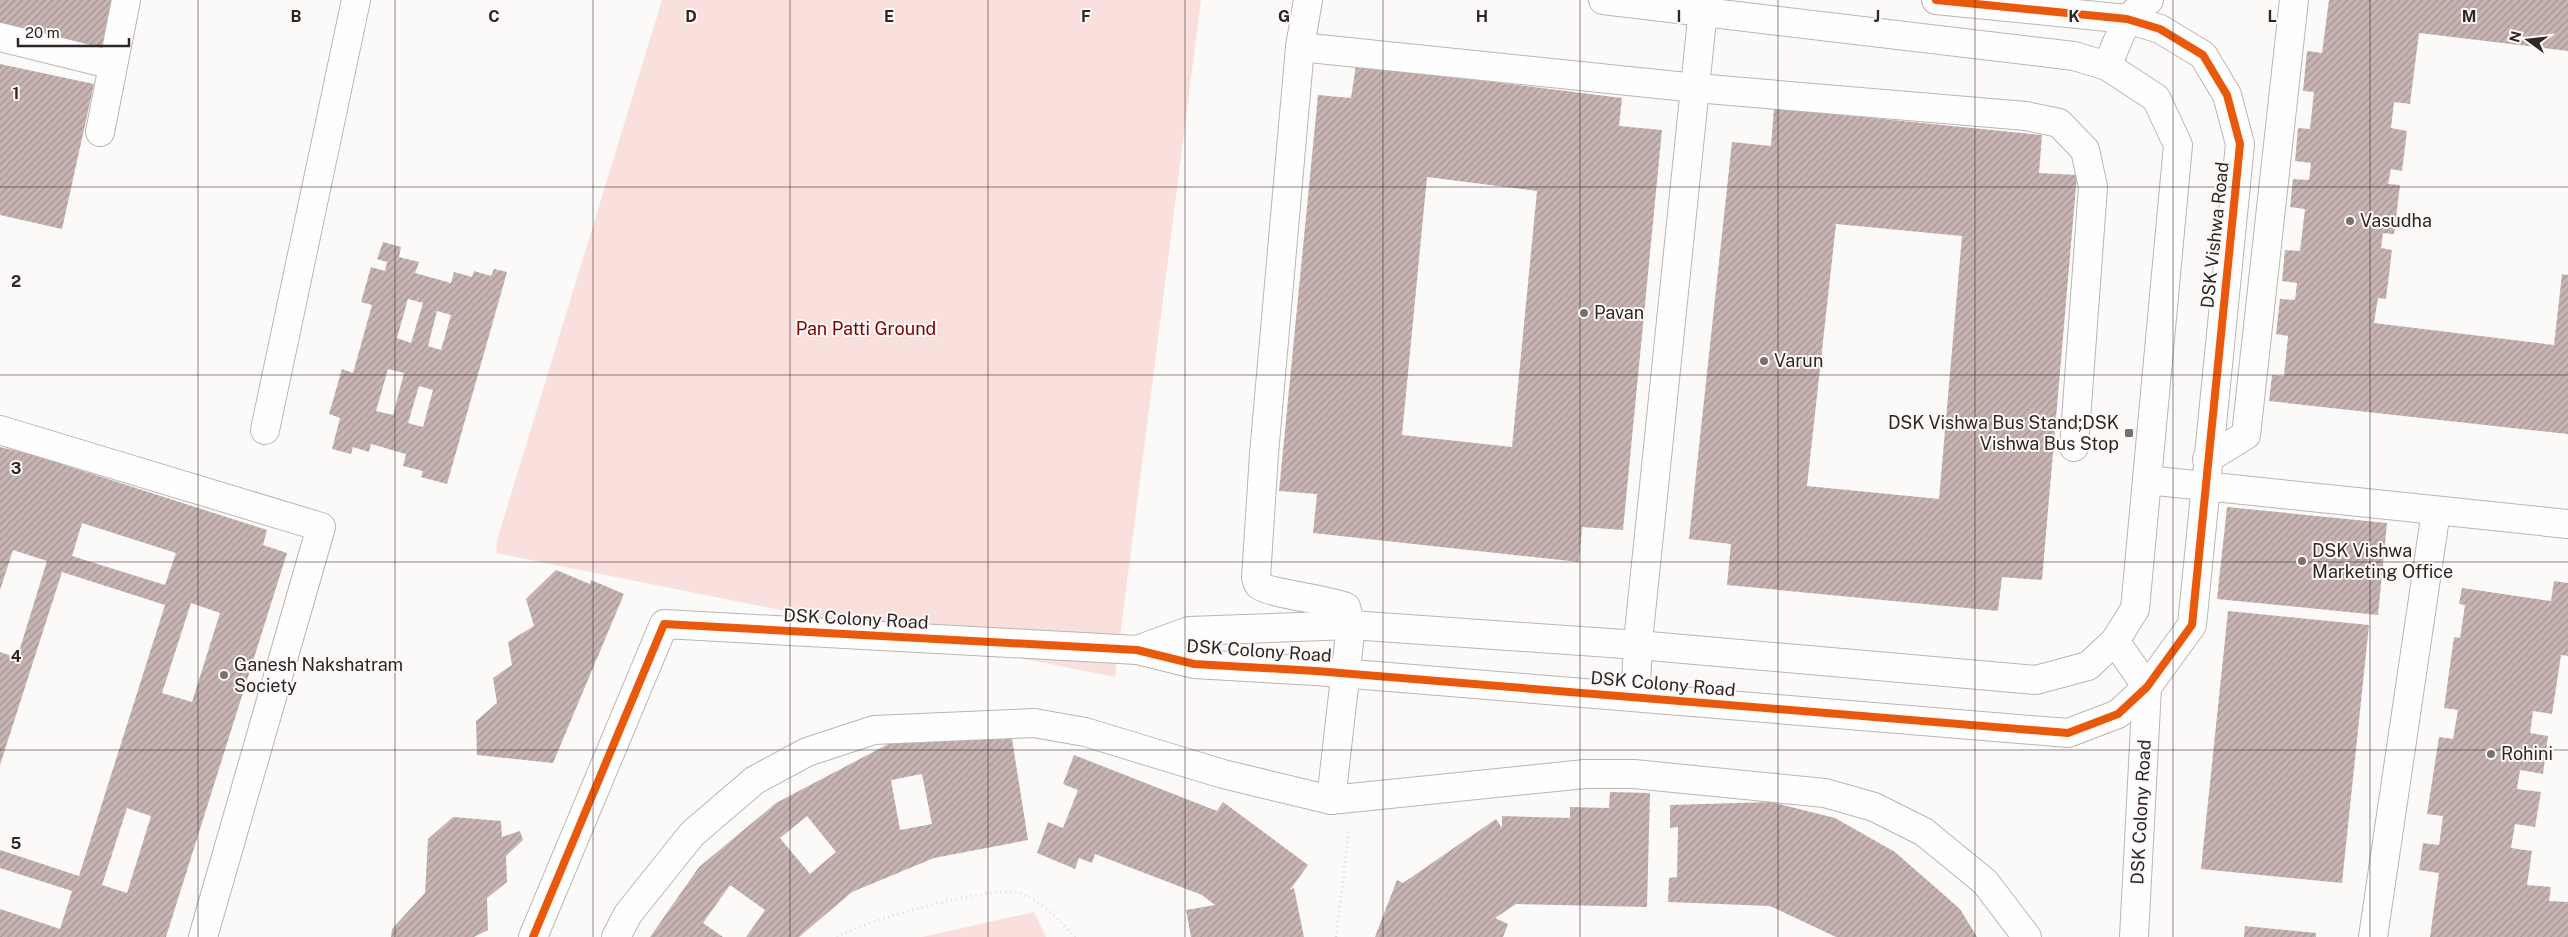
<svg xmlns="http://www.w3.org/2000/svg" width="2568" height="937" font-family="'Public Sans',sans-serif">
	<style>
		.park { fill: #fae0dc }
		.building { fill: url(#building-hatch); fill-rule: evenodd }
		.lines { fill: none; stroke-linecap: round; stroke-linejoin: round }
		.minor-casing { stroke: #b9b5b3; stroke-width: 30 }
		.path { stroke: #dcdbda; stroke-width: 3; stroke-dasharray: 1 4; stroke-linecap: butt }
		.minor { stroke: #fffefe; stroke-width: 28 }
		.cycleway-casing { stroke: #fdf9f8; stroke-width: 11 }
		.cycleway { stroke: #e8590c; stroke-width: 8 }
		.grid { fill: none; stroke: #2f2625; stroke-width: 1; stroke-opacity: 0.55 }
		.poi-dot { fill: #77706f; stroke: #fdf9f8; stroke-width: 2 }
		.labels { text-anchor: middle; stroke-width: 4; stroke-linejoin: round; paint-order: stroke }
		.poi-label { font-size: 18px; fill: #2f2625; stroke: #fdf9f8; text-anchor: start }
		.street-label { font-size: 18px; fill: #2f2625; stroke: #fdf9f8 }
		.park-label { font-size: 18px; fill: #7c0204; stroke: #fdf9f8 }
		.grid-label { font-size: 16px; text-anchor: middle; font-weight: bold; fill: #2f2625; stroke: #fdf9f8; stroke-width: 4; stroke-linejoin: round; paint-order: stroke }
	</style>
	<defs>
		<pattern id="building-hatch" width="6" height="6" patternUnits="userSpaceOnUse" patternTransform="scale(1.25)"><rect width="6" height="6" fill="#c8b5b3"/><path d="M-1 1l2-2M0 6l6-6M5 7l2-2" fill="none" stroke="#a39391"/></pattern>
	</defs>
	<rect width="100%" height="100%" fill="#fcfaf9"/>
	<!-- park -->
	<g class="park">
		<polygon points="662,0 1201,0 1115,677 496,553 497,540"/>
		<polygon points="1034,912 1046,937 922,937"/>
	</g>
	<!-- building -->
	<g class="building">
		<polygon points="0,0 113,0 101,51 0,24"/>
		<polygon points="2329,0 2568,0 2568,51 2419,33 2410,104 2394,102 2391,128 2407,131 2402,171 2391,169 2388,184 2400,185 2394,234 2383,233 2381,248 2392,250 2386,299 2378,298 2374,323 2554,345 2562,274 2568,275 2568,434 2269,401 2272,375 2284,376 2288,336 2276,334 2280,299 2295,300 2297,283 2282,281 2285,250 2300,251 2305,209 2290,207 2293,179 2309,180 2311,163 2295,161 2298,128 2310,129 2314,92 2303,91 2307,51 2322,53"/>
		<polygon points="0,64 94,84 62,229 0,215"/>
		<path d="M1356,65l266,33 -3,28 43,4 -39,400 -41,-3 -3,35 -266,-29 4,-39 -38,-3 39,-396 33,3zM1427,177l110,14 -25,256 -110,-12z"/>
		<path d="M1774,108l268,27 -3,38 38,2 -35,405 -40,-3 -4,34 -271,-26 4,-41 -42,-5 43,-397 39,4zM1836,224l126,12 -23,263 -132,-13z"/>
		<path d="M383,242l18,5 -2,10 20,5 -4,11 36,10 3,-11 18,5 2,-6 17,5 3,-7 13,3 -60,212 -26,-7 2,-6 -20,-5 3,-12 -35,-10 -2,8 -16,-5 -2,7 -19,-5 8,-31 -11,-4 13,-45 11,4 19,-68 -11,-3 10,-35 14,4 2,-9 -10,-3zM408,299l15,4 -12,40 -14,-5zM437,311l14,4 -10,35 -13,-4zM388,369l16,4 -11,42 -17,-4zM419,386l14,4 -10,37 -15,-4z"/>
		<path d="M29,446l34,11 -2,7 206,66 -4,15 24,8 -121,384h-166v-28l60,20 12,-38 -72,-23v-18l79,26 86,-271 -103,-33 -62,193v-113l17,6 30,-97 -34,-11 -13,40v-143l26,6zM82,523l94,30 -11,32 -93,-29zM191,603l29,10 -28,89 -30,-9zM127,808l24,8 -24,77 -25,-8z"/>
		<polygon points="2227,507 2387,523 2378,615 2217,599"/>
		<polygon points="556,570 590,584 591,580 624,594 553,763 477,755 476,721 497,703 493,678 512,665 508,642 534,626 526,599"/>
		<polygon points="2554,581 2568,583 2568,656 2561,655 2552,714 2533,711 2530,733 2548,736 2543,774 2520,770 2517,789 2541,792 2535,827 2515,824 2511,848 2532,851 2527,885 2551,887 2549,901 2568,902 2568,937 2430,937 2439,873 2419,870 2423,843 2439,845 2443,816 2427,814 2439,737 2453,739 2458,710 2444,708 2454,637 2460,638 2465,605 2459,604 2462,588 2551,601"/>
		<polygon points="2228,611 2369,625 2342,883 2201,869"/>
		<path d="M1012,739l16,101 -94,18 -82,34 -53,45h-53l19,-27 -35,-25 -27,38 20,14h-73l49,-70 77,-64 118,-62zM922,774l10,50 -32,6 -9,-50zM807,816l29,36 -26,22 -30,-36z"/>
		<polygon points="1074,755 1217,811 1223,802 1308,865 1290,890 1294,888 1304,937 1191,937 1186,910 1215,905 1202,895 1095,854 1092,863 1079,858 1075,869 1037,853 1048,822 1063,828 1078,790 1063,784"/>
		<polygon points="1610,792 1650,793 1647,907 1516,904 1495,918 1508,924 1503,937 1375,937 1397,880 1403,883 1496,819 1502,828 1502,816 1570,818 1570,807 1609,808"/>
		<polygon points="1771,802 1835,818 1895,852 1960,909 1977,937 1836,937 1770,906 1668,902 1669,878 1677,877 1678,827 1670,828 1670,805"/>
		<polygon points="453,817 501,821 502,837 520,831 523,840 506,856 507,882 487,898 488,930 474,937 391,937 392,929 425,893 428,839"/>
		<polygon points="2245,926 2316,933 2316,937 2244,937"/>
	</g>
	<g class="lines">
		<!-- minor casing -->
		<g class="minor-casing">
			<g id="minor">
				<path d="M1308,0l-8,47 -36,407 -8,124c1,2 1,5 3,7 8,8 70,15 87,22l5,18 -20,175"/>
				<polyline points="0,37 113,65"/>
				<polyline points="1300,47 1696,88 2026,116 2059,123 2085,150 2093,187 2074,447"/>
				<polyline points="2107,66 2127,19 2149,0"/>
				<polyline points="100,132 126,0"/>
				<polyline points="0,430 321,527 203,937"/>
				<polyline points="265,430 356,0"/>
				<polyline points="2207,459 2246,435 2294,0"/>
				<polyline points="2147,480 2568,524"/>
				<polyline points="2115,641 2147,687 2134,937"/>
				<polyline points="1137,650 1189,631 1351,625 1638,645 2036,680 2088,666 2115,641 2135,609 2178,145 2156,98 2107,66 2074,56 1603,0"/>
				<polyline points="1635,697 1639,632 1704,0"/>
				<polyline points="533,937 664,624 1137,650 1194,664 1316,671 2068,733 2118,714 2147,687 2192,625 2240,144 2227,95 2203,55 2160,29 2127,19 1936,0"/>
				<polyline points="616,937 628,914 692,834 755,780 807,752 874,730 1034,723 1085,732 1223,774 1331,800 1585,774 1634,774 1825,793 1874,807 1924,832 1985,882 2027,937"/>
				<polyline points="2373,937 2436,511"/>
			</g>
		</g>
		<!-- path -->
		<g class="path">
			<path d="M837,937c26,-16 158,-54 185,-43 21,8 38,27 53,43"/>
			<polyline points="1336,937 1349,831"/>
		</g>
		<!-- minor -->
		<use href="#minor" class="minor"/>
		<!-- cycleway casing -->
		<g class="cycleway-casing">
			<polyline id="cycleway" points="533,937 664,624 1137,650 1194,664 1316,671 2068,733 2118,714 2147,687 2192,625 2240,144 2227,95 2203,55 2160,29 2127,19 1936,0"/>
		</g>
		<!-- cycleway -->
		<use href="#cycleway" class="cycleway"/>
	</g>
	<!-- grid -->
	<path class="grid" d="M198,0v937M395,0v937M593,0v937M790,0v937M988,0v937M1185,0v937M1383,0v937M1580,0v937M1778,0v937M1975,0v937M2173,0v937M2370,0v937M0,187h2568M0,375h2568M0,562h2568M0,750h2568"/>
	<!-- markers -->
	<g class="poi-dot">
		<circle cx="2350" cy="221" r="5"/>
		<circle cx="1584" cy="313" r="5"/>
		<circle cx="1764" cy="361" r="5"/>
		<rect x="2124" y="428" width="10" height="10" rx="2.5"/>
		<circle cx="2302" cy="561" r="5"/>
		<circle cx="224" cy="675" r="5"/>
		<circle cx="2491" cy="754" r="5"/>
	</g>
	<g class="labels">
		<!-- poi labels -->
		<g class="poi-label">
			<text x="2360" y="227">Vasudha</text>
			<text x="1594" y="319">Pavan</text>
			<text x="1774" y="367">Varun</text>
			<text x="2119" y="429" text-anchor="end">DSK Vishwa Bus Stand;DSK<tspan x="2119" dy="21">Vishwa Bus Stop</tspan></text>
			<text x="2312" y="557">DSK Vishwa<tspan x="2312" dy="21">Marketing Office</tspan></text>
			<text x="234" y="671">Ganesh Nakshatram<tspan x="234" dy="21">Society</tspan></text>
			<text x="2501" y="760">Rohini</text>
		</g>
		<!-- street labels -->
		<g class="street-label">
			<text transform="translate(2215 235) rotate(-84)" y="6">DSK Vishwa Road</text>
			<text transform="translate(856 619) rotate(3)" y="6">DSK Colony Road</text>
			<text transform="translate(1259 651) rotate(4)" y="6">DSK Colony Road</text>
			<text transform="translate(1663 684) rotate(5)" y="6">DSK Colony Road</text>
			<text transform="translate(2141 812) rotate(-87)" y="6">DSK Colony Road</text>
		</g>
		<!-- park labels -->
		<g class="park-label">
			<text x="866" y="335">Pan Patti Ground</text>
		</g>
	</g>
	<g class="grid-label">
		<text x="296" y="22">B</text>
		<text x="494" y="22">C</text>
		<text x="691" y="22">D</text>
		<text x="889" y="22">E</text>
		<text x="1086" y="22">F</text>
		<text x="1284" y="22">G</text>
		<text x="1482" y="22">H</text>
		<text x="1679" y="22">I</text>
		<text x="1877" y="22">J</text>
		<text x="2074" y="22">K</text>
		<text x="2272" y="22">L</text>
		<text x="2469" y="22">M</text>
		<text x="16" y="99">1</text>
		<text x="16" y="287">2</text>
		<text x="16" y="474">3</text>
		<text x="16" y="662">4</text>
		<text x="16" y="849">5</text>
	</g>
	<!-- north arrow -->
	<g transform="translate(2528 40) rotate(285)" stroke="#fdf9f8" stroke-width="4" paint-order="stroke">
	<path d="M0-4L9 19L0 12L-9 19Z" fill="#2f2625"/>
	<text y="-8" font-size="14" font-weight="bold" text-anchor="middle" fill="#2f2625">N</text>
	</g>
	<!-- scale -->
	<path d="M18 38v8h111v-8" fill="none" stroke="#2f2625" stroke-width="2.5"/>
	<text x="25" y="38" font-size="15" fill="#2f2625" stroke="#fdf9f8" stroke-width="4" paint-order="stroke">20 m</text>
</svg>
